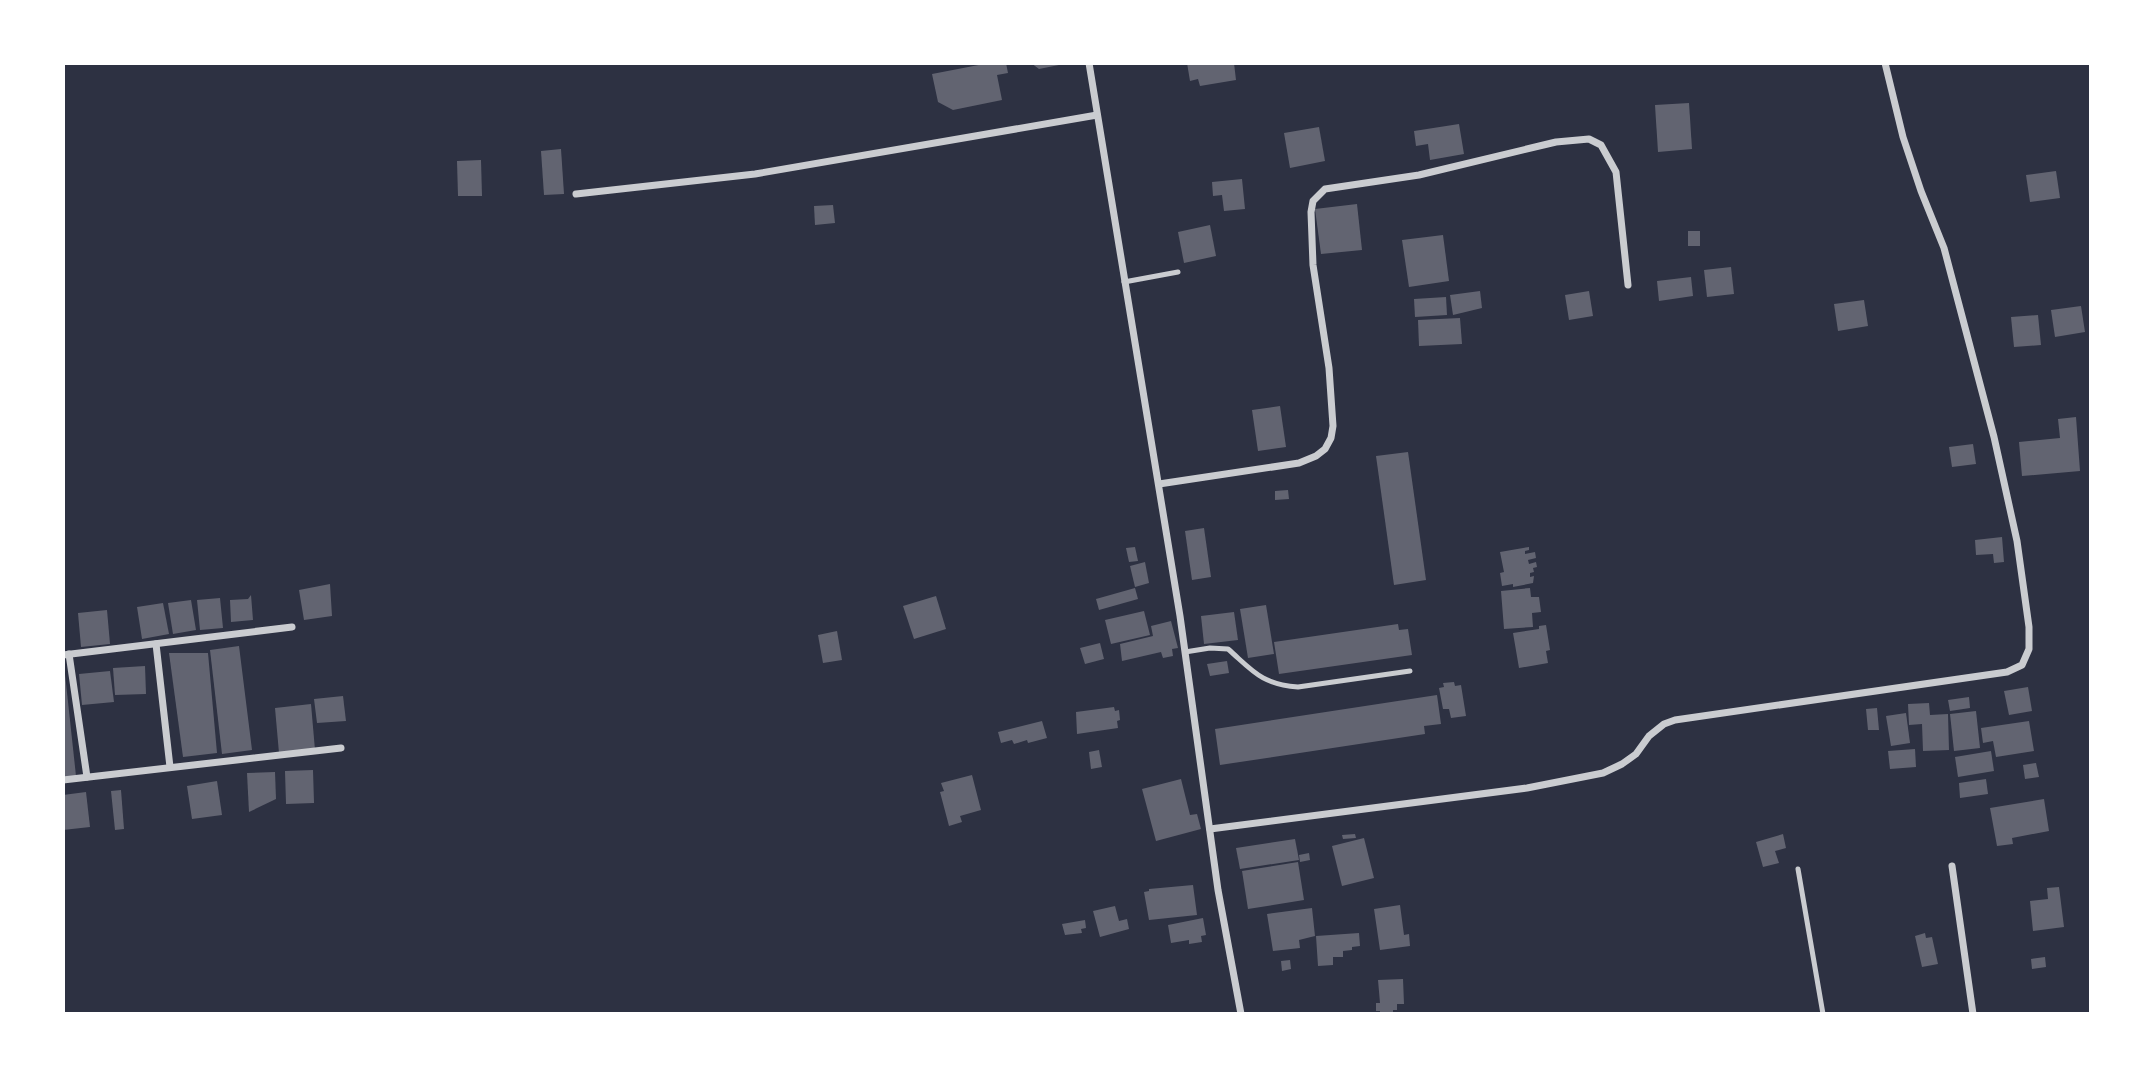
<svg xmlns="http://www.w3.org/2000/svg" width="2154" height="1077" font-family="Manrope,sans-serif">
	<style>
		.building { fill: #626471 }
		.lines { fill: none; stroke-linecap: round; stroke-linejoin: round }
		.service { stroke: #caccd0; stroke-width: 5 }
		.minor { stroke: #caccd0; stroke-width: 7 }
	</style>
	<rect width="100%" height="100%" fill="#2d3142"/>
	<!-- building -->
	<g class="building">
		<polygon points="989,63 1006,63 1008,73 997,75 1002,100 953,110 938,102 932,74"/>
		<polygon points="1031,63 1064,63 1064,64 1039,69"/>
		<polygon points="1187,63 1234,63 1236,80 1200,86 1198,79 1190,81"/>
		<polygon points="1689,103 1692,149 1658,152 1655,105"/>
		<polygon points="1459,124 1464,154 1430,160 1428,144 1416,146 1414,131"/>
		<polygon points="1319,127 1325,161 1290,168 1284,133"/>
		<polygon points="561,149 564,194 544,195 541,151"/>
		<polygon points="481,160 482,196 458,196 457,161"/>
		<polygon points="2056,171 2060,198 2030,202 2026,175"/>
		<polygon points="1242,179 1245,209 1224,211 1222,195 1213,196 1212,182"/>
		<polygon points="1357,204 1362,250 1321,254 1315,209"/>
		<polygon points="833,205 835,223 815,225 814,206"/>
		<polygon points="1210,225 1216,256 1184,263 1178,232"/>
		<rect x="1688" y="231" width="12" height="15"/>
		<polygon points="1443,235 1449,281 1409,287 1402,240"/>
		<polygon points="1731,267 1734,294 1707,297 1704,270"/>
		<polygon points="1691,277 1693,296 1659,301 1657,281"/>
		<polygon points="1480,291 1482,308 1453,315 1450,295"/>
		<polygon points="1589,291 1593,316 1569,320 1565,295"/>
		<polygon points="1446,297 1447,315 1415,317 1414,299"/>
		<polygon points="1864,300 1868,326 1838,331 1834,304"/>
		<polygon points="2081,306 2085,332 2055,337 2051,310"/>
		<polygon points="2038,315 2041,345 2014,347 2011,317"/>
		<polygon points="1460,318 1462,344 1419,346 1418,320"/>
		<polygon points="1280,406 1286,447 1258,451 1252,410"/>
		<polygon points="2076,417 2080,471 2022,476 2019,442 2060,438 2058,419"/>
		<polygon points="1973,444 1976,464 1952,467 1949,447"/>
		<polygon points="1408,452 1426,580 1394,585 1376,456"/>
		<polygon points="1288,490 1289,499 1275,500 1275,491"/>
		<polygon points="1204,528 1211,577 1192,580 1185,531"/>
		<polygon points="2002,537 2004,562 1994,563 1993,554 1976,555 1975,540"/>
		<polygon points="1135,547 1138,561 1129,562 1126,548"/>
		<polygon points="1529,547 1529,550 1525,551 1525,554 1535,552 1536,558 1528,560 1529,564 1536,562 1537,567 1533,568 1534,572 1530,573 1530,577 1534,576 1533,583 1513,587 1513,584 1502,586 1500,573 1504,572 1500,552"/>
		<polygon points="1145,562 1149,583 1135,587 1130,566"/>
		<polygon points="330,584 332,616 304,620 299,590"/>
		<polygon points="1135,588 1138,599 1099,610 1096,599"/>
		<polygon points="1530,588 1531,597 1539,597 1541,612 1532,613 1533,627 1504,629 1501,591"/>
		<polygon points="251,595 253,620 231,622 230,600 248,599"/>
		<polygon points="936,596 946,629 914,639 903,606"/>
		<polygon points="220,598 223,628 200,630 197,600"/>
		<polygon points="191,600 196,630 173,634 168,603"/>
		<polygon points="163,603 169,634 142,639 137,607"/>
		<polygon points="1266,605 1274,654 1248,658 1240,609"/>
		<polygon points="107,610 110,644 81,647 78,613"/>
		<polygon points="1144,611 1150,635 1111,644 1105,620"/>
		<polygon points="1234,612 1238,640 1204,644 1201,616"/>
		<polygon points="1171,621 1178,648 1172,649 1173,656 1163,658 1161,652 1122,661 1120,644 1153,636 1151,626"/>
		<polygon points="1398,624 1399,630 1408,629 1412,655 1279,674 1274,642"/>
		<polygon points="1546,625 1550,650 1546,651 1548,663 1519,668 1513,633 1539,629 1539,626"/>
		<polygon points="837,631 842,660 823,663 818,635"/>
		<polygon points="1100,643 1104,659 1085,664 1080,648"/>
		<polygon points="239,646 252,750 222,754 210,650"/>
		<polygon points="169,653 208,653 217,753 183,757"/>
		<polygon points="1227,661 1229,673 1210,676 1207,664"/>
		<polygon points="145,666 146,694 115,695 113,668"/>
		<polygon points="110,671 114,702 82,705 79,674"/>
		<polygon points="63,674 65,674 76,776 63,778"/>
		<polygon points="1454,682 1455,686 1461,685 1466,716 1451,718 1449,709 1443,709 1439,688 1444,687 1443,683"/>
		<polygon points="2028,687 2032,711 2009,715 2004,691"/>
		<polygon points="1437,695 1441,724 1424,726 1425,734 1220,765 1215,729"/>
		<polygon points="343,696 346,721 317,723 314,699"/>
		<polygon points="1969,697 1970,708 1950,711 1948,700"/>
		<polygon points="1929,703 1930,715 1948,714 1949,750 1923,751 1922,724 1909,725 1908,704"/>
		<polygon points="311,704 315,750 279,753 275,708"/>
		<polygon points="1114,707 1115,711 1119,710 1120,720 1117,721 1118,728 1077,734 1076,712"/>
		<polygon points="1877,708 1879,730 1868,730 1866,709"/>
		<polygon points="1976,711 1980,748 1954,751 1950,714"/>
		<polygon points="1906,713 1910,743 1891,746 1886,716"/>
		<polygon points="1042,721 1047,738 1028,743 1027,740 1014,744 1012,740 1001,743 998,732"/>
		<polygon points="2029,721 2034,751 1996,757 1993,741 1983,743 1981,728"/>
		<polygon points="1915,749 1916,767 1890,769 1888,751"/>
		<polygon points="1099,750 1102,767 1091,769 1089,752"/>
		<polygon points="1991,751 1994,771 1958,777 1955,757"/>
		<polygon points="2036,763 2039,777 2025,779 2023,765"/>
		<polygon points="313,770 314,803 286,804 285,771"/>
		<polygon points="275,772 276,799 249,812 247,773"/>
		<polygon points="972,775 981,810 960,816 962,822 949,826 940,792 944,791 941,783"/>
		<polygon points="1181,779 1190,815 1197,814 1201,829 1156,841 1142,789"/>
		<polygon points="1986,779 1988,794 1960,798 1959,783"/>
		<polygon points="217,781 222,815 192,819 187,786"/>
		<polygon points="121,790 124,829 115,830 111,791"/>
		<polygon points="86,792 90,827 63,830 63,795"/>
		<polygon points="2044,799 2049,831 2012,838 2013,844 1997,846 1990,808"/>
		<polygon points="1355,834 1356,838 1343,839 1342,835"/>
		<polygon points="1783,834 1786,848 1775,851 1779,863 1763,867 1756,842"/>
		<polygon points="1364,838 1374,878 1342,886 1332,846"/>
		<polygon points="1295,839 1299,860 1240,869 1236,848"/>
		<polygon points="1309,853 1310,860 1300,862 1299,855"/>
		<polygon points="1298,862 1304,900 1248,909 1242,871"/>
		<polygon points="1193,885 1197,915 1149,920 1144,892 1149,891 1149,889"/>
		<polygon points="2059,887 2064,927 2033,931 2030,901 2048,899 2047,888"/>
		<polygon points="1400,905 1404,935 1409,934 1410,946 1380,950 1374,909"/>
		<polygon points="1115,906 1119,921 1127,919 1129,929 1100,937 1093,911"/>
		<polygon points="1312,908 1315,936 1299,940 1300,948 1273,951 1267,914"/>
		<polygon points="1203,918 1206,935 1201,936 1202,942 1189,944 1189,940 1171,943 1168,925"/>
		<polygon points="1085,920 1086,928 1081,929 1082,933 1065,935 1062,924"/>
		<polygon points="1359,933 1360,946 1352,947 1352,950 1343,951 1343,957 1333,957 1333,965 1318,966 1316,936"/>
		<polygon points="1925,933 1926,938 1932,937 1938,964 1922,967 1915,936"/>
		<polygon points="2045,957 2046,967 2032,969 2031,959"/>
		<polygon points="1290,960 1291,969 1282,971 1281,961"/>
		<polygon points="1403,979 1404,1004 1397,1004 1397,1010 1393,1010 1393,1014 1380,1014 1380,1011 1376,1011 1376,1003 1380,1003 1378,980"/>
	</g>
	<g class="lines">
		<!-- service -->
		<g class="service">
			<polyline points="1124,282 1178,272"/>
			<path d="M1185,652l25,-4 18,1c25,22 33,35 70,38l112,-16"/>
			<polyline points="1798,869 1823,1014"/>
		</g>
		<!-- minor -->
		<g class="minor">
			<polyline points="1089,63 1180,616 1218,890 1241,1014"/>
			<polyline points="576,194 755,174 1097,115"/>
			<polyline points="1159,484 1299,463 1316,456 1325,449 1331,438 1333,426 1329,368 1313,265 1311,212 1313,201 1325,189 1419,175 1556,142 1589,139 1601,145 1616,172 1628,285"/>
			<polyline points="156,644 170,767"/>
			<polyline points="69,654 87,777"/>
			<polyline points="63,655 292,627"/>
			<polyline points="63,780 341,748"/>
			<polyline points="1210,829 1527,788 1603,773 1622,764 1636,754 1649,736 1664,724 1675,720 2007,672 2022,665 2029,649 2029,627 2017,541 1994,437 1944,248 1921,191 1903,137 1885,63"/>
			<polyline points="1952,866 1973,1014"/>
		</g>
	</g>
	<!-- border -->
	<rect width="2154" height="1077" fill="none" stroke="#ffffff" stroke-width="130"/>
</svg>
